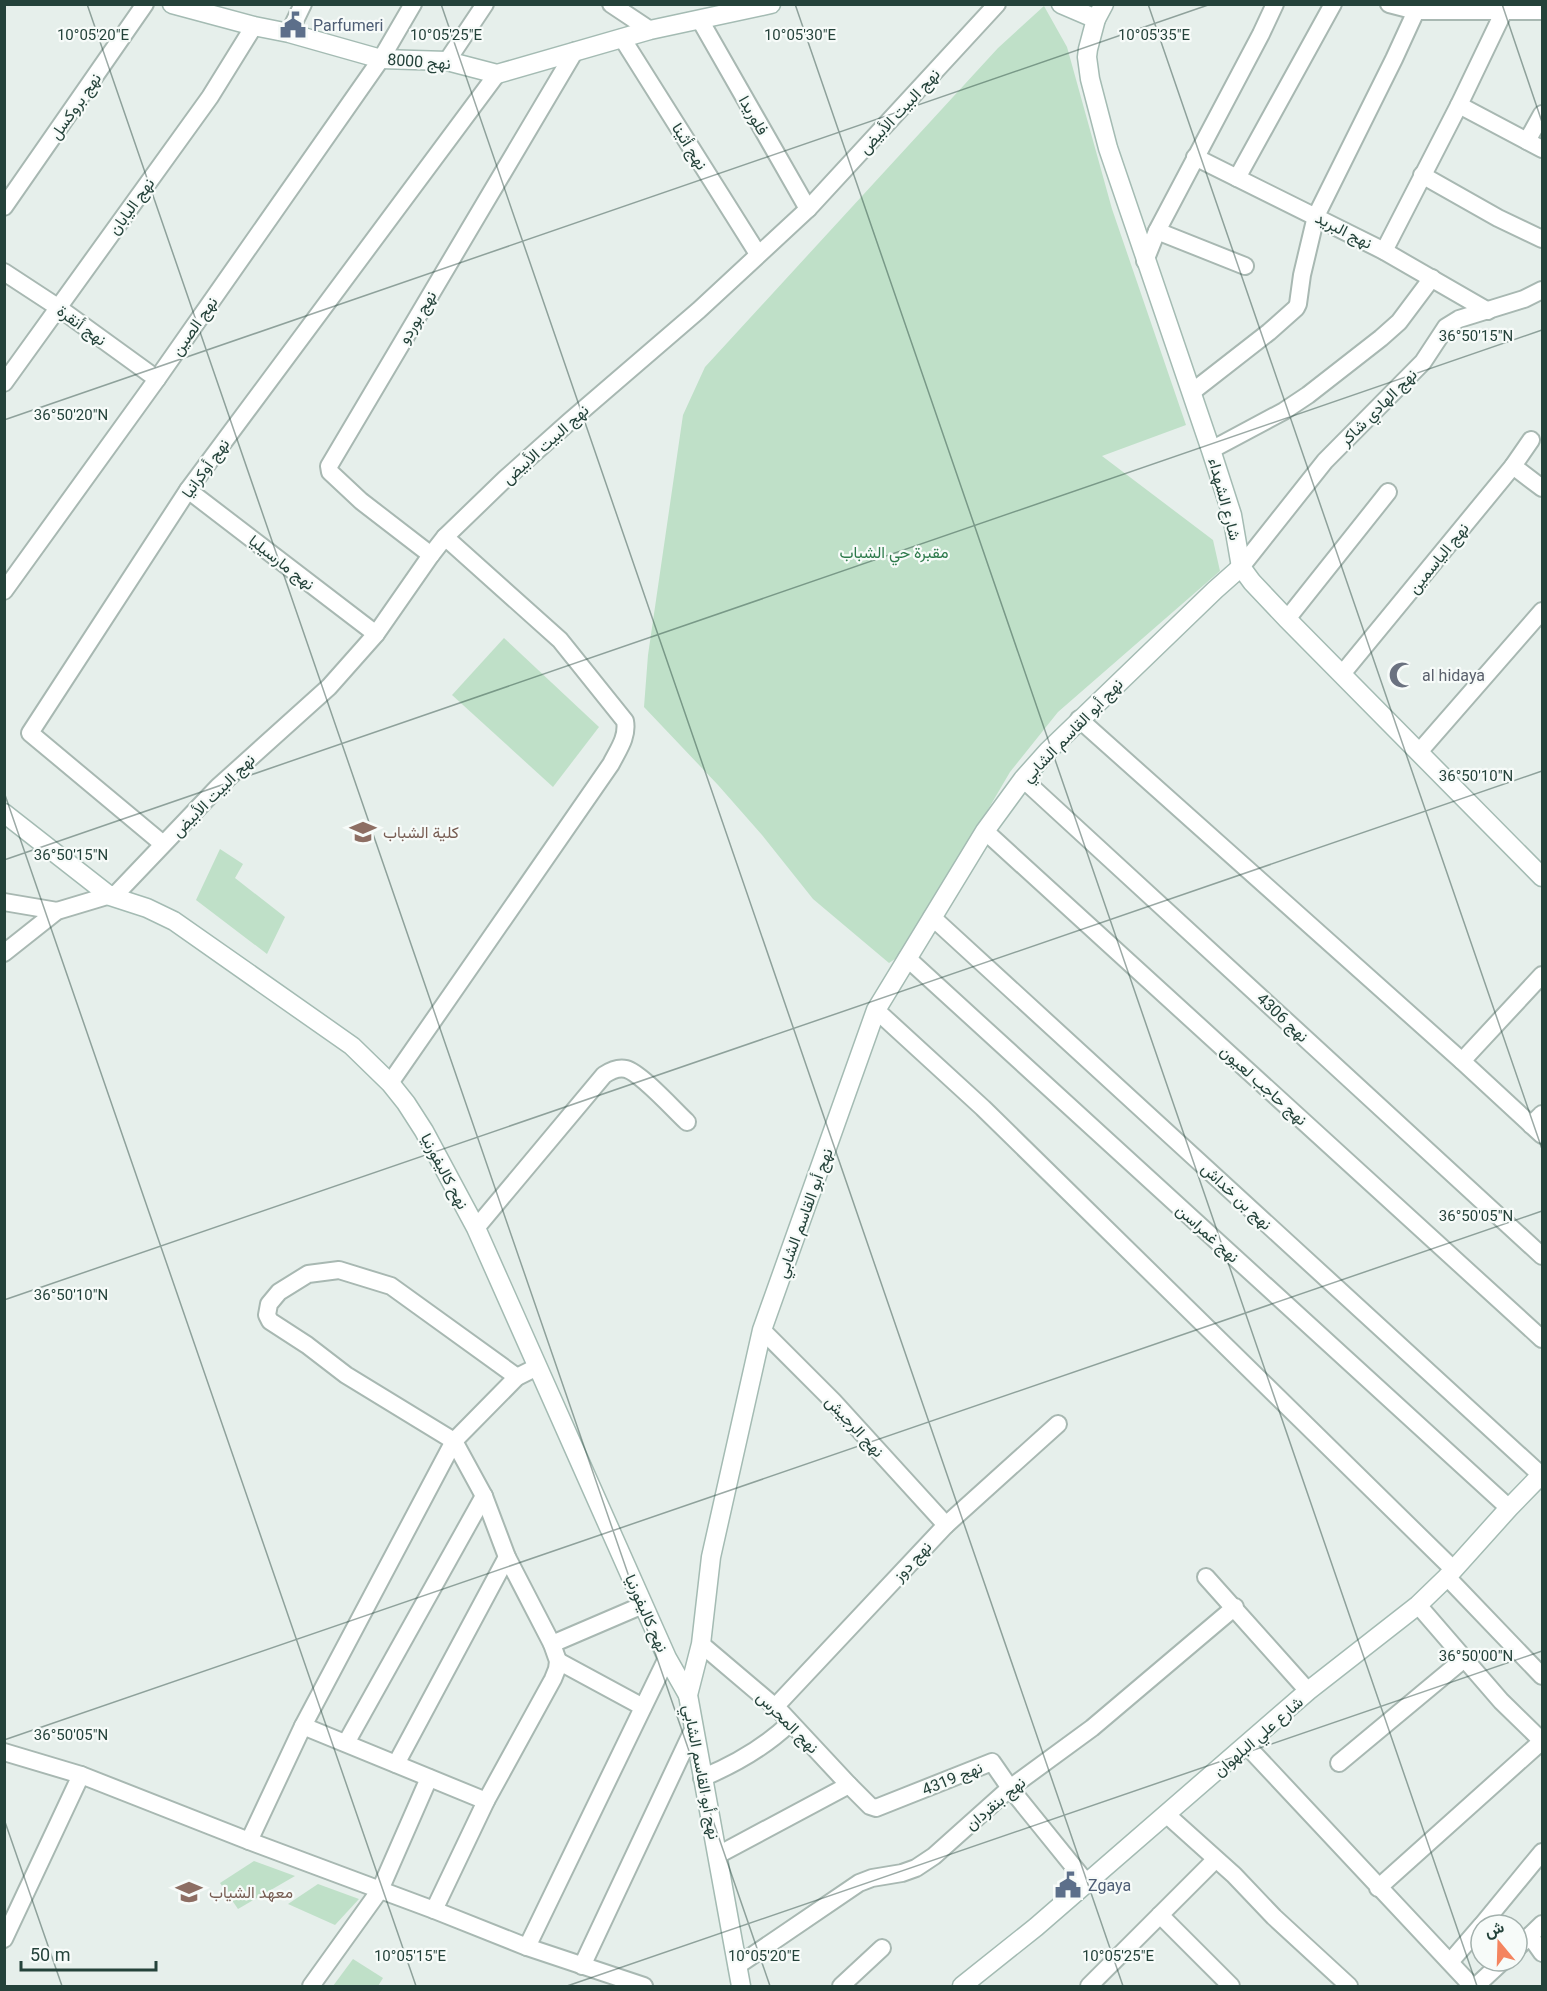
<svg xmlns="http://www.w3.org/2000/svg" width="1547" height="1991" font-family="Roboto,Vazirmatn,sans-serif">
	<style>
		.green { fill: #bfe0c8 }
		.lines { fill: none; stroke-linecap: round; stroke-linejoin: round }
		.street-casing { stroke: #a8b8b2; stroke-width: 20 }
		.secondary-casing { stroke: #a4bbb3; stroke-width: 21 }
		.street { stroke: #fff; stroke-width: 16 }
		.secondary { stroke: #fff; stroke-width: 18 }
		.ticks { fill: none; stroke: #24423a; stroke-width: 1.5; stroke-opacity: 0.45 }
		.labels { text-anchor: middle; stroke-width: 4.5; stroke-linejoin: round; paint-order: stroke }
		.service-label { font-size: 16px; fill: #4e5e75; stroke: #f7fbf9; text-anchor: start }
		.street-label { font-size: 16px; fill: #24423a; stroke: #f7fbf9 }
		.park-label { font-size: 16px; fill: #2d7a4b; stroke: #f7fbf9 }
		.worship-label { font-size: 16px; fill: #5b616d; stroke: #f7fbf9; text-anchor: start }
		.education-label { font-size: 16px; fill: #785e54; stroke: #f7fbf9; text-anchor: start }
		.ticks-label { font-size: 15px; text-anchor: middle; fill: #24423a; stroke: #f7fbf9; stroke-width: 4.5; stroke-linejoin: round; paint-order: stroke }
	</style>
	<rect width="100%" height="100%" fill="#e6efeb"/>
	<!-- green -->
	<g class="green">
		<polygon points="1044,6 1067,47 1112,209 1186,425 1102,456 1213,540 1220,571 1058,712 1010,772 904,953 889,963 813,899 762,835 718,785 644,707 648,655 683,415 705,367 998,48"/>
		<polygon points="504,638 599,727 553,787 452,695"/>
		<polygon points="220,849 243,864 235,878 285,917 267,954 196,900"/>
		<polygon points="254,1861 295,1876 238,1909 220,1883"/>
		<polygon points="318,1884 359,1899 335,1925 288,1904"/>
		<polygon points="353,1959 383,1978 378,1986 333,1986"/>
	</g>
	<g class="lines">
		<!-- street casing -->
		<g class="street-casing">
			<g id="street">
				<polyline points="611,4 650,30"/>
				<polyline points="1389,4 1416,11 1542,11"/>
				<polyline points="700,20 808,209"/>
				<polyline points="289,33 303,4"/>
				<polyline points="622,38 758,254"/>
				<polyline points="447,61 485,4"/>
				<polyline points="1459,105 1542,149"/>
				<polyline points="1527,141 1542,114"/>
				<polyline points="1195,157 1384,251 1488,311"/>
				<polyline points="1422,175 1498,218 1542,239"/>
				<polyline points="1237,178 1333,4"/>
				<polyline points="4,207 145,4"/>
				<polyline points="1157,231 1245,266"/>
				<polyline points="1384,251 1459,105 1505,9"/>
				<polyline points="1145,261 1157,231 1261,34 1275,4"/>
				<polyline points="4,272 59,308 157,379"/>
				<polyline points="4,383 210,97 254,26"/>
				<polyline points="1192,392 1269,332 1296,308 1298,304 1302,275 1316,216 1394,59 1416,11"/>
				<polyline points="1211,450 1284,411 1308,395 1381,338 1399,322 1432,278"/>
				<polyline points="1513,466 1542,488"/>
				<polyline points="188,490 376,634"/>
				<polyline points="431,555 361,501 330,472 329,466 575,51"/>
				<polyline points="1241,567 1325,461 1423,362 1446,327 1459,319 1524,299 1542,290"/>
				<polyline points="4,591 157,379 381,59 413,4"/>
				<polyline points="1287,619 1388,492"/>
				<polyline points="1342,674 1513,466 1531,440"/>
				<polyline points="1079,719 1462,1061 1542,1135"/>
				<polyline points="1419,752 1542,611"/>
				<polyline points="1023,779 1542,1256"/>
				<polyline points="985,831 1542,1339"/>
				<polyline points="163,844 30,733 188,490 497,74"/>
				<polyline points="4,902 57,911"/>
				<polyline points="932,917 1541,1475"/>
				<polyline points="4,953 57,911 117,893 218,787 329,687 376,634 431,555 445,537 505,479 570,421 699,310 808,209 997,4"/>
				<polyline points="907,958 1509,1508"/>
				<polyline points="876,1010 983,1108 1453,1569"/>
				<polyline points="1462,1061 1542,975"/>
				<path d="M390,1083l221,-319c7,-14 17,-27 14,-43l-65,-81 -115,-103"/>
				<polyline points="1531,1125 1542,1114"/>
				<path d="M476,1228l128,-153c6,-4 14,-8 22,-6 15,4 48,41 61,53"/>
				<polyline points="762,1330 833,1401 946,1525"/>
				<polyline points="1206,1577 1308,1691"/>
				<polyline points="1447,1577 1542,1676"/>
				<polyline points="1418,1605 1501,1701 1542,1741"/>
				<polyline points="552,1644 643,1605"/>
				<polyline points="701,1644 780,1711 849,1785 870,1806 876,1808 992,1762 1010,1788 1086,1882"/>
				<polyline points="558,1661 643,1707"/>
				<polyline points="775,1707 946,1525 1058,1424"/>
				<polyline points="303,1726 486,1801"/>
				<polyline points="346,1743 484,1496"/>
				<polyline points="1247,1746 1472,1986"/>
				<polyline points="4,1752 81,1775 249,1841 434,1910 527,1947 644,1986"/>
				<polyline points="1339,1763 1464,1659"/>
				<polyline points="396,1764 507,1557"/>
				<path d="M702,1778c31,-13 63,-31 88,-55"/>
				<polyline points="1166,1814 1234,1875 1274,1917 1349,1986"/>
				<polyline points="249,1841 303,1726 454,1441 517,1377 537,1367"/>
				<polyline points="718,1855 849,1785"/>
				<polyline points="1378,1888 1542,1741"/>
				<polyline points="434,1910 486,1801 553,1679 557,1669 558,1661 552,1644 507,1557 484,1496 454,1441 346,1375 307,1345 270,1321 267,1315 269,1304 279,1292 308,1274 339,1270 391,1286 517,1377"/>
				<polyline points="1160,1915 1231,1986"/>
				<polyline points="1482,1925 1542,1852"/>
				<polyline points="1530,1936 1542,1953"/>
				<polyline points="4,1939 81,1775"/>
				<polyline points="527,1947 667,1658"/>
				<polyline points="1517,1948 1542,1924"/>
				<polyline points="1450,1962 1481,1926"/>
				<polyline points="582,1966 693,1730"/>
				<polyline points="737,1966 859,1883 872,1878 902,1873 916,1868 934,1856 1010,1788 1092,1728 1235,1607"/>
				<polyline points="311,1986 380,1890 429,1778"/>
				<polyline points="841,1986 882,1948"/>
				<polyline points="1089,1986 1215,1860"/>
				<polyline points="1476,1986 1503,1961"/>
			</g>
		</g>
		<!-- secondary casing -->
		<g class="secondary-casing">
			<g id="secondary">
				<polyline points="172,4 254,26 289,33 381,59 447,61 497,74 650,30 771,4"/>
				<polyline points="1061,4 1096,19"/>
				<polyline points="1104,4 1096,19 1088,49 1087,57 1090,79 1108,148 1211,450 1232,515 1241,567 1252,582 1287,619 1542,877"/>
				<polyline points="4,813 110,896 147,908 174,921 352,1046 390,1083 406,1103 424,1131 476,1228 667,1658 688,1695"/>
				<polyline points="741,1986 688,1695 701,1644 711,1557 762,1330 876,1010 985,831 1023,779 1048,751 1215,590 1241,567"/>
				<polyline points="962,1986 1036,1927 1308,1691 1418,1605 1447,1577 1509,1508 1542,1474"/>
			</g>
		</g>
		<!-- street -->
		<use href="#street" class="street"/>
		<!-- secondary -->
		<use href="#secondary" class="secondary"/>
	</g>
	<!-- ticks -->
	<path class="ticks" d="M87,4l683,1982M441,4l682,1982M795,4l682,1982M1148,4l394,1145M1502,4l40,118M4,420l1207,-416M4,792l412,1194M4,860l1538,-530M4,1300l1538,-529M4,1740l1538,-529M4,1819l58,167M567,1986l975,-335"/>
	<!-- icons -->
	<defs>
		<g id="civic-bare" transform="scale(2.07)"><path d="M-.6-6.5H3V-4.5H.6V-3L4-1V1h2V6H-6V1h2V-1L-.6-3ZM-1.2 2.5V6h2.4V2.5Z" fill="#5c6f8a" stroke="#f7fbf9" stroke-width="2.5" paint-order="stroke"/></g>
		<g id="mosque-bare" transform="scale(2.07)"><path d="M3.5-4.9A6 6 0 1 0 3.5 4.9A5 5 0 1 1 3.5-4.9Z" fill="#6b7280" stroke="#f7fbf9" stroke-width="2.5" paint-order="stroke"/></g>
		<g id="school-bare" transform="scale(2.07)"><path d="M0-5L7-2L0 1L-7-2ZM-4 1L0 2.5L4 1V4Q0 6-4 4Z" fill="#8d6e63" stroke="#f7fbf9" stroke-width="2.5" paint-order="stroke"/></g>
	</defs>
	<g fill-rule="evenodd">
		<use href="#civic-bare" x="293" y="25"/>
		<use href="#mosque-bare" x="1402" y="675"/>
		<use href="#school-bare" x="363" y="832"/>
		<use href="#civic-bare" x="1068" y="1885"/>
		<use href="#school-bare" x="189" y="1892"/>
	</g>
	<g class="labels">
		<!-- service labels -->
		<g class="service-label">
			<text x="313" y="31">Parfumeri</text>
			<text x="1088" y="1891">Zgaya</text>
		</g>
		<!-- street labels -->
		<g class="street-label">
			<text transform="translate(419 61) rotate(4)" y="6">نهج 8000</text>
			<text transform="translate(75 106) rotate(-55)" y="6">نهج بروكسل</text>
			<text transform="translate(899 111) rotate(-47)" y="6">نهج البيت الأبيض</text>
			<text transform="translate(754 115) rotate(60)" y="6">فلوريدا</text>
			<text transform="translate(690 146) rotate(58)" y="6">نهج أثينا</text>
			<text transform="translate(131 206) rotate(-54)" y="6">نهج اليابان</text>
			<text transform="translate(1344 230) rotate(27)" y="6">نهج البريد</text>
			<text transform="translate(417 317) rotate(-59)" y="6">نهج بوردو</text>
			<text transform="translate(82 325) rotate(36)" y="6">نهج أنقرة</text>
			<text transform="translate(194 326) rotate(-55)" y="6">نهج الصين</text>
			<text transform="translate(1378 407) rotate(-45)" y="6">نهج الهادي شاكر</text>
			<text transform="translate(545 444) rotate(-42)" y="6">نهج البيت الأبيض</text>
			<text transform="translate(205 468) rotate(-54)" y="6">نهج أوكرانيا</text>
			<text transform="translate(1225 499) rotate(75)" y="6">شارع الشهداء</text>
			<text transform="translate(1438 558) rotate(-51)" y="6">نهج الياسمين</text>
			<text transform="translate(282 562) rotate(38)" y="6">نهج مارسيليا</text>
			<text transform="translate(1072 730) rotate(-46)" y="6">نهج أبو القاسم الشابي</text>
			<text transform="translate(213 795) rotate(-45)" y="6">نهج البيت الأبيض</text>
			<text transform="translate(1283 1017) rotate(43)" y="6">نهج 4306</text>
			<text transform="translate(1264 1085) rotate(42)" y="6">نهج حاجب لعيون</text>
			<text transform="translate(445 1171) rotate(62)" y="6">نهح كاليفورنيا</text>
			<text transform="translate(1237 1196) rotate(43)" y="6">نهج بن خداش</text>
			<text transform="translate(804 1213) rotate(-70)" y="6">نهج أبو القاسم الشابي</text>
			<text transform="translate(1208 1233) rotate(42)" y="6">نهج غمراسن</text>
			<text transform="translate(855 1426) rotate(47)" y="6">نهج الرجيش</text>
			<text transform="translate(912 1561) rotate(-47)" y="6">نهج دوز</text>
			<text transform="translate(647 1613) rotate(66)" y="6">نهح كاليفورنيا</text>
			<text transform="translate(788 1722) rotate(45)" y="6">نهج المحرس</text>
			<text transform="translate(1258 1736) rotate(-41)" y="6">شارع علي البلهوان</text>
			<text transform="translate(702 1772) rotate(79)" y="6">نهج أبو القاسم الشابي</text>
			<text transform="translate(952 1778) rotate(-22)" y="6">نهج 4319</text>
			<text transform="translate(995 1803) rotate(-40)" y="6">نهج بنقردان</text>
		</g>
		<!-- park labels -->
		<g class="park-label">
			<text x="894" y="558">مقبرة حي الشباب</text>
		</g>
		<!-- worship labels -->
		<g class="worship-label">
			<text x="1422" y="681">al hidaya</text>
		</g>
		<!-- education labels -->
		<g class="education-label">
			<text x="383" y="838">كلية الشباب</text>
			<text x="209" y="1898">معهد الشياب</text>
		</g>
	</g>
	<g class="ticks-label">
		<text x="93" y="40">10°05'20"E</text>
		<text x="446" y="40">10°05'25"E</text>
		<text x="800" y="40">10°05'30"E</text>
		<text x="1154" y="40">10°05'35"E</text>
		<text x="1476" y="341">36°50'15"N</text>
		<text x="71" y="420">36°50'20"N</text>
		<text x="1476" y="781">36°50'10"N</text>
		<text x="71" y="860">36°50'15"N</text>
		<text x="1476" y="1221">36°50'05"N</text>
		<text x="71" y="1300">36°50'10"N</text>
		<text x="1476" y="1661">36°50'00"N</text>
		<text x="71" y="1740">36°50'05"N</text>
		<text x="410" y="1961">10°05'15"E</text>
		<text x="764" y="1961">10°05'20"E</text>
		<text x="1118" y="1961">10°05'25"E</text>
	</g>
	<!-- border -->
	<rect width="1547" height="1991" fill="none" stroke="#24423a" stroke-width="12"/>
	<!-- north arrow -->
	<g transform="translate(1499 1943) rotate(341)"><circle r="28" fill="#f7fbf9" stroke="#a3b1ad" stroke-width="1.5"/>
	<path d="M0-4.5L10 22L0 15L-10 22Z" fill="#f4845f"/>
	<text y="-9" font-size="16" font-weight="bold" text-anchor="middle" fill="#24423a">ش</text>
	</g>
	<!-- scale -->
	<path d="M21 1961v9h135v-9" fill="none" stroke="#24423a" stroke-width="3"/>
	<text x="30" y="1961" font-size="18" fill="#24423a" stroke="#f7fbf9" stroke-width="4.5" paint-order="stroke">50 m</text>
</svg>
